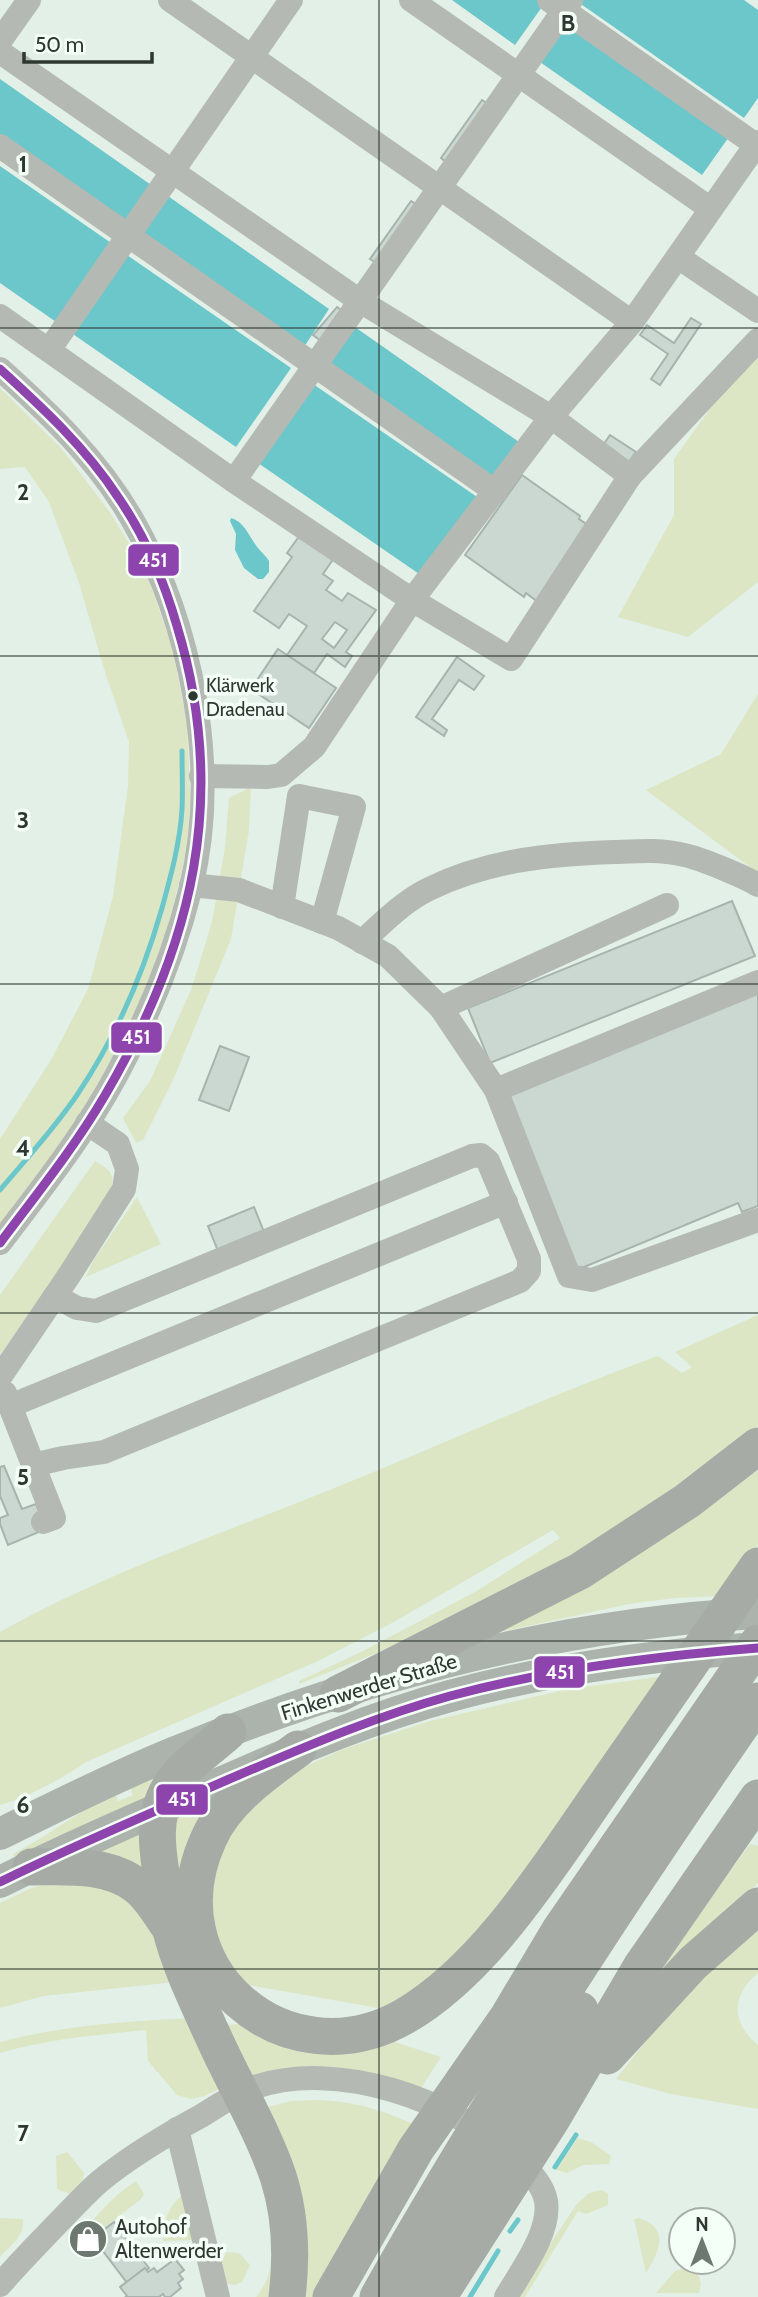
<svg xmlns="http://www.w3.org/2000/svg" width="758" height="2297" font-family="Cabin,sans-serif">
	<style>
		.green { fill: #dce6c5 }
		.water { fill: #6cc7ca }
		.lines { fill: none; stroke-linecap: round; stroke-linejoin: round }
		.stream { stroke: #6cc7ca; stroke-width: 5 }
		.building { fill: #cbd8d2; stroke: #a7b3ae; stroke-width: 2; fill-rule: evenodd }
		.minor { stroke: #b4b9b4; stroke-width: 24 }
		.major { stroke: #acb2ac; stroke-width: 32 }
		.highway { stroke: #a6aba6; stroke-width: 37 }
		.bus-1-casing { stroke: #f4fff8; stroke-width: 14 }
		.bus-1 { stroke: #8e44ad; stroke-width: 9 }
		.grid { fill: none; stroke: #2e3831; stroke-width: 2; stroke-opacity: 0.55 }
		.bus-dot { fill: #2e3831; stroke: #f4fff8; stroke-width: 2.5 }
		.labels { text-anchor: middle; stroke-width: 7; stroke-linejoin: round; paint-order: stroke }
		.bus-label { font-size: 19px; fill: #2e3831; stroke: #f4fff8; text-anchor: start }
		.street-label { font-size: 21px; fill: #2e3831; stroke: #f4fff8 }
		.poi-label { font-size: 21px; fill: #2e3831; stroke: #f4fff8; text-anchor: start }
		.grid-label { font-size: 23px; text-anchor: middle; font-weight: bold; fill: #2e3831; stroke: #f4fff8; stroke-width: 7; stroke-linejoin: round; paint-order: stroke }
		.line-badge { stroke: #f4fff8; stroke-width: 2.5 }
		.badge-label { font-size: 19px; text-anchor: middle; font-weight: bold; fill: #fff }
	</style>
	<rect width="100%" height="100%" fill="#e2f0e7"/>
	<!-- green -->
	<g class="green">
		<polygon points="758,342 758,582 688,637 618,617 674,515 674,459"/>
		<polygon points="0,388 61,448 109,511 145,569 172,647 187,722 190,793 189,842 165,938 132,1021 81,1116 0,1224 0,1139 51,1060 88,989 113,896 128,786 129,742 105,672 79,583 49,502 25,467 0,469"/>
		<polygon points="758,694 758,873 646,790 721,754"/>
		<polygon points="251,787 249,830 231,939 174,1078 143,1140 136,1143 123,1118 150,1081 191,990 212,922 225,848 229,798"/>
		<path d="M95,1161c23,12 19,19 12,40l-107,154v-60z"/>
		<polygon points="137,1197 161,1244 86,1277 93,1261"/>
		<path d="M758,1315v110l-67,59 -112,75 -172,82 -108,43v-3l62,-29 114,-60 85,-54 -7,-8 -161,93 -74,38 -232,101c-26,18 -56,34 -86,43v-173c105,-59 221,-98 332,-143 109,-44 215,-93 326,-133l24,17 10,-6 -17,-15z"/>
		<polygon points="758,1470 758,1544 720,1596 675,1598 629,1604 481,1636 674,1526"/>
		<polygon points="665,1676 579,1802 449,1969 395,2011 237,1983 218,1951 208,1871 229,1828 291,1773 341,1750 430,1721 568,1689"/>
		<path d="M165,1771l-15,31 -133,61 -4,-9c35,-18 66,-43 102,-61l3,8 15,-6 -3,-8z"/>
		<polygon points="237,1786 184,1925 171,1815"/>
		<polygon points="143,1829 151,1885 84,1859"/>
		<polygon points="750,1844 758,1846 758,1883 647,1986"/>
		<polygon points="55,1881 102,1881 145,1909 175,1982 44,1996 0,2008 0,1903 29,1889"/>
		<path d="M758,1926v47c-27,22 -27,50 0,72v64l-87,-15 -55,-15 50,-64z"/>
		<path d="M195,2018l33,67 -24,11 -13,3 -14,-4 -29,-34 -2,-31c-50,5 -98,9 -146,23v-11c64,-17 129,-21 195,-24z"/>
		<polygon points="239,2024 274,2042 316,2053 353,2053 392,2041 441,2057 418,2093 250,2078 225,2025"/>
		<path d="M318,2100c48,2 81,16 123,38l-89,159h-96c35,-40 5,-108 -7,-154l19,-36 23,-6z"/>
		<polygon points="578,2138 591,2142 611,2156 609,2164 583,2165 567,2173 556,2170"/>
		<polygon points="67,2152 84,2173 81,2188 72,2195 57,2189 56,2156"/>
		<path d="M136,2181l8,13 -3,5 -59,46 -5,-7c18,-20 35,-42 59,-57z"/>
		<polygon points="602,2190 608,2194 608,2205 586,2214 578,2211 525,2297 515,2297 576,2205 589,2193"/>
		<path d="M184,2193l10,47 -31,1c-1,-20 6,-35 21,-48z"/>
		<path d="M0,2218l23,1c2,17 -12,26 -23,38z"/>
		<path d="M640,2218c31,12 18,35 6,55l-12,-54z"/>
		<polygon points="227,2252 239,2253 250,2265 242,2282 235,2285 224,2283 219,2265"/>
		<polygon points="689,2266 696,2268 701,2283 699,2293 656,2293 675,2271"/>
	</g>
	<!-- water -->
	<g class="water">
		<polygon points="452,0 538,0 544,4 515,45"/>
		<polygon points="579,0 744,0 758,10 758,98 744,118 578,2"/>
		<polygon points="566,19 731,134 702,175 537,60"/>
		<polygon points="0,79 154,187 126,227 0,139"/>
		<polygon points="0,166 114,245 59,324 0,283"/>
		<polygon points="165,194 329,309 302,350 137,235"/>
		<polygon points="124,253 291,368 236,447 70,332"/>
		<polygon points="352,325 519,442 491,482 324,365"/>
		<polygon points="313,384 480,499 425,578 258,463"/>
		<path d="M231,518c14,4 18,19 27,30 4,5 8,8 11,13v11l-6,7h-5l-14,-11 -9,-18 1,-16 -6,-13z"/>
	</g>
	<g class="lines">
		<!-- stream -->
		<g class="stream">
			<path d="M0,1190c26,-31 54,-61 77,-95 39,-58 66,-120 85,-187 9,-33 18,-65 20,-99 1,-19 0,-39 0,-58"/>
			<polyline points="555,2167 576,2135"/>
			<polyline points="510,2231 518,2220"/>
			<polyline points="470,2297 498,2251"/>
		</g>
	</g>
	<!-- building -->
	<g class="building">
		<polygon points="482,100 491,106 450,165 441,158"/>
		<polygon points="411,201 420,207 379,265 370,259"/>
		<polygon points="337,307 345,313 325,344 313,335"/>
		<polygon points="691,318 701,324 660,385 651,379 668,354 640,335 647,325 674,343"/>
		<polygon points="610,435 636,452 624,469 599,451"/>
		<polygon points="522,475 580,516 579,519 591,527 538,602 526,593 524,597 465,555"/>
		<path d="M300,535l34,23 -11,16 10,7 -7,9 16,11 6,-8 28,17 -30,42 6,4 -7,11 -18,-13 -13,19 -27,-18 20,-29 -18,-12 -10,14 -25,-17 38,-54 -5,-4zM335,622l12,8 -13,18 -12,-9z"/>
		<polygon points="278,649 336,688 309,728 251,689"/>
		<polygon points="457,657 484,676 474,690 459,680 432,719 447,730 444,736 416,717"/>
		<polygon points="732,901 755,956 490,1063 468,1008"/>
		<polygon points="758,988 758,1206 742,1212 738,1203 577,1270 504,1095"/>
		<polygon points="220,1046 249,1057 229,1111 199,1100"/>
		<polygon points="254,1207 264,1232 218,1251 208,1226"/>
		<polygon points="4,1466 22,1509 36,1504 46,1529 8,1545 0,1524 0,1518 8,1515 0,1496 0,1467"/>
		<polygon points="114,2222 149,2268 128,2284 93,2238"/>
		<polygon points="175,2259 184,2270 179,2274 183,2279 178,2283 181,2288 170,2297 165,2297 163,2294 159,2297 125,2297 127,2296 120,2287 145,2268 148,2272 154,2268 157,2272"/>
	</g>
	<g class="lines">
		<!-- minor -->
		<g class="minor">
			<polyline points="170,0 632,322"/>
			<polyline points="411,0 711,209"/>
			<polyline points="549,0 756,145"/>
			<polyline points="0,41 29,0"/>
			<polyline points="0,52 360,301 551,417 630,476"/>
			<polyline points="0,146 496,492"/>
			<polyline points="678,257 758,311"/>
			<polyline points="0,316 234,481 412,600 511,659 630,476 758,340"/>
			<polyline points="49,350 291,0"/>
			<path d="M0,369c49,44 99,92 132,150 60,105 88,250 59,368 -16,65 -42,128 -74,187 -32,60 -76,115 -117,169"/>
			<polyline points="234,481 571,0"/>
			<polyline points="201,776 268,777 281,775 314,747 412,600 551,417 632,322 758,142"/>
			<polyline points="191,885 239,890 338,928 388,956 441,1008 496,1090 569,1276 592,1280 758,1220"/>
			<polyline points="282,907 299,796 354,807 322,922"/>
			<path d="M362,942c20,-19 42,-41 67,-53 59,-29 122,-35 186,-37 23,-1 47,-3 69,3 16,3 61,22 74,30"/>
			<polyline points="441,1008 667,905"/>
			<polyline points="496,1090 758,982"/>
			<polyline points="0,1377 70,1274 124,1189 127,1169 118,1144 87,1123"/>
			<polyline points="5,1393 54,1518 43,1522"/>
			<polyline points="10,1406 506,1202"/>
			<polyline points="33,1465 63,1458 104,1452 520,1281 529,1271 529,1259 488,1161 481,1155 472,1156 96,1311 77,1308 55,1296"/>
			<polyline points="177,2129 218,2297"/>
			<path d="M0,2285c17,-20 36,-39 54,-58 15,-15 29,-31 45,-45 31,-26 67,-47 102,-66 16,-10 34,-22 51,-28 85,-30 202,12 265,71 12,12 26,25 29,42 5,31 -25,70 -40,96"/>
		</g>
		<!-- major -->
		<g class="major">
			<path d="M0,1834c57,-28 114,-57 173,-81 186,-76 383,-129 585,-140"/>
			<path d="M0,1882c74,-37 150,-70 227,-102 73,-32 146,-63 223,-84 100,-27 204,-41 308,-48"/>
		</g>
		<!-- highway -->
		<g class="highway">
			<polyline points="338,1694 580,1571 687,1501 758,1446"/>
			<path d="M228,1732c-19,17 -44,33 -58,55 -18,29 -13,61 -8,93 3,16 5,32 8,47 9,37 27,74 43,109 21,47 48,91 65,140 13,40 14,80 9,121"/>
			<path d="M298,1749c-33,24 -72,51 -89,89 -60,129 76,247 196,178 81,-47 145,-151 198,-227 51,-74 103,-148 155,-223"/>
			<path d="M31,1867c35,0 76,-4 106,19 13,10 22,26 31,39"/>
			<polyline points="607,2056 693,1963 758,1906"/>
			<polyline points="331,2297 416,2149 508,2017 560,1930 758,1643"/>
			<path d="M378,2297c116,-205 245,-402 380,-596"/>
			<polyline points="408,2297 478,2177 580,2010"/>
			<polyline points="438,2297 553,2117 641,1967 758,1798"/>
		</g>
		<!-- bus-1 casing -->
		<g class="bus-1-casing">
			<g id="bus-1">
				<path d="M0,369c43,39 86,79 118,128 27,39 46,84 59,129 52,171 16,320 -73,471 -30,51 -68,98 -104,146"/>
				<path d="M0,1882c75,-37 151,-69 227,-102 73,-31 146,-63 223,-84 100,-27 204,-40 308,-48"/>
			</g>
		</g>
		<!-- bus-1 -->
		<use href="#bus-1" class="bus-1"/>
	</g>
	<!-- grid -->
	<path class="grid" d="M379,0v2297M0,328h758M0,656h758M0,984h758M0,1313h758M0,1641h758M0,1969h758"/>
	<!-- icons -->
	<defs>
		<g id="shop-disc" transform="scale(2.0125)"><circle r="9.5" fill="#6d7871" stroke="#f4fff8"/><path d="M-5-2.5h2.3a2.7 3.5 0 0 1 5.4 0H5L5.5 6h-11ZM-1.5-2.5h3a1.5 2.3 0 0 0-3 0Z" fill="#fff"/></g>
	</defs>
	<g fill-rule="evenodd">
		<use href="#shop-disc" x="88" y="2239"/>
	</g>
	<!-- markers -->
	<circle class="bus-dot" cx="193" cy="696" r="6"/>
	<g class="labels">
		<!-- bus labels -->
		<g class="bus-label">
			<text x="206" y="692">Klärwerk<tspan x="206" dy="24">Dradenau</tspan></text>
		</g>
		<!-- street labels -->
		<g class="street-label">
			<text transform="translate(369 1687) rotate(-17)" y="7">Finkenwerder Straße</text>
		</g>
		<!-- poi labels -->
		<g class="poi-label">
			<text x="115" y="2234">Autohof<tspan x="115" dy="24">Altenwerder</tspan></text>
		</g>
	</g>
	<g class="grid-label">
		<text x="568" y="31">B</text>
		<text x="23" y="172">1</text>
		<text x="23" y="500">2</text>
		<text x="23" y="828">3</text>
		<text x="23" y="1156">4</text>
		<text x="23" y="1485">5</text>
		<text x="23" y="1813">6</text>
		<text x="23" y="2141">7</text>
	</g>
	<g class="line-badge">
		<rect x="127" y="543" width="53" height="34" rx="7" fill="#8e44ad"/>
		<rect x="110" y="1021" width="53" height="33" rx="7" fill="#8e44ad"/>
		<rect x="533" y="1655" width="53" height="34" rx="7" fill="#8e44ad"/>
		<rect x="155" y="1783" width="54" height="33" rx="7" fill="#8e44ad"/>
	</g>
	<g class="badge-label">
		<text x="153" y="567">451</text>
		<text x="136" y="1044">451</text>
		<text x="560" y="1679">451</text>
		<text x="182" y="1806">451</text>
	</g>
	<!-- north arrow -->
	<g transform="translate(702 2241)"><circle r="33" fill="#f4fff8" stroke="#a5afa8" stroke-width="2"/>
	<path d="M0-5L12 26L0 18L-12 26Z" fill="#6d7871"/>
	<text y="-10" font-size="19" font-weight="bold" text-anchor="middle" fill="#2e3831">N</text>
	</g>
	<!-- scale -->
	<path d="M24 52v10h128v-10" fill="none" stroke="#2e3831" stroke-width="3.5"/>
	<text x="35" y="52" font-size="21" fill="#2e3831" stroke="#f4fff8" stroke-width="5" paint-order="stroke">50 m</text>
</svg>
